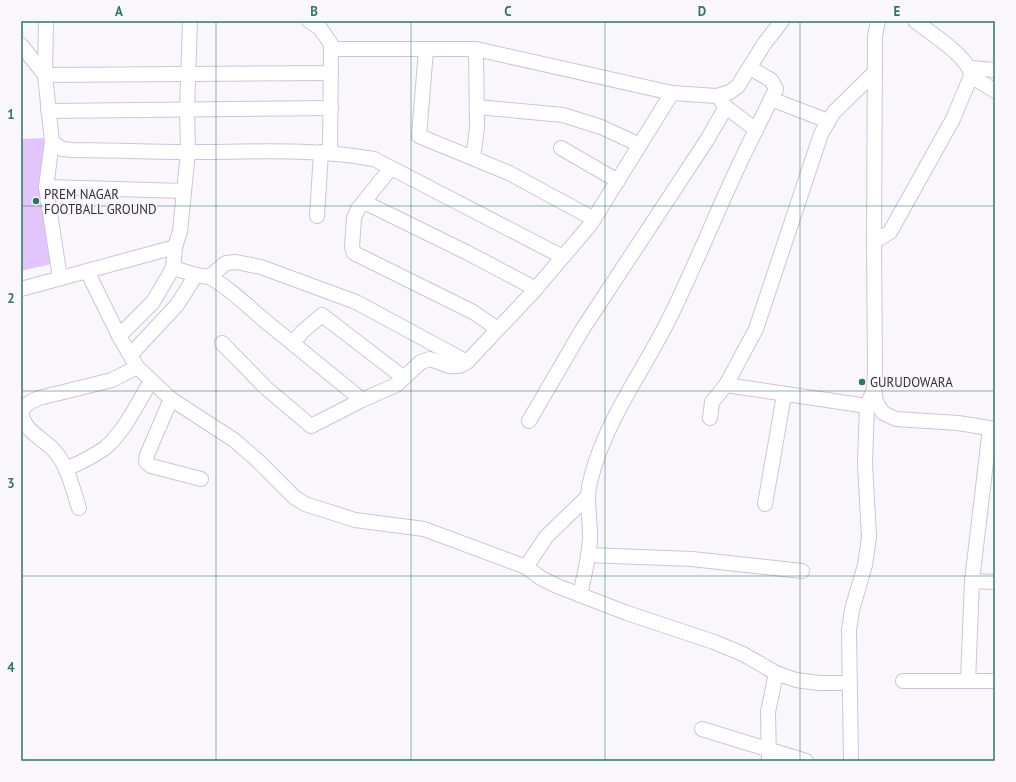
<svg xmlns="http://www.w3.org/2000/svg" width="1016" height="782" font-family="'PT Sans',sans-serif">
	<style>
		.green { fill: #e2c5fd }
		.lines { fill: none; stroke-linecap: round; stroke-linejoin: round }
		.minor-casing { stroke: #cec3da; stroke-width: 16 }
		.minor { stroke: #fff; stroke-width: 14 }
		.grid { fill: none; stroke: #327465; stroke-width: 1; stroke-opacity: 0.55 }
		.poi-dot { fill: #327465; stroke: #faf7fc; stroke-width: 1.5 }
		.labels { text-anchor: middle; stroke-width: 3.5; stroke-linejoin: round; paint-order: stroke }
		.poi-label { font-size: 13px; fill: #312d36; stroke: #faf7fc; text-anchor: start }
		.neatline { fill: none; stroke: #327465; stroke-width: 1.5 }
		.grid-label { font-size: 13px; text-anchor: middle; font-weight: bold; fill: #327465 }
	</style>
	<rect width="100%" height="100%" fill="#faf7fc"/>
	<!-- green -->
	<polygon class="green" points="48,138 56,263 21,271 21,139"/>
	<g class="lines">
		<!-- minor casing -->
		<g class="minor-casing">
			<g id="minor">
				<path d="M46,21l-1,54 7,67 10,7 11,1c38,0 77,2 115,2 62,0 124,-4 186,7l189,98"/>
				<polyline points="309,21 320,28 331,44 330,153"/>
				<polyline points="21,45 45,75 331,73"/>
				<polyline points="331,49 476,49 672,93 717,96 730,92 738,86 764,44 782,21"/>
				<polyline points="426,50 419,136 509,173 594,219"/>
				<polyline points="750,68 771,80 776,89 756,130"/>
				<polyline points="971,68 995,70"/>
				<polyline points="971,76 995,91"/>
				<polyline points="771,99 828,121"/>
				<polyline points="477,107 563,115 601,127 640,145"/>
				<polyline points="48,111 331,108"/>
				<polyline points="52,142 46,187 60,278"/>
				<polyline points="561,148 618,181"/>
				<polyline points="473,158 477,128 476,49"/>
				<polyline points="391,168 358,209 354,218 352,247 354,253 473,312 498,329"/>
				<polyline points="46,187 184,191"/>
				<polyline points="364,202 468,253 536,289"/>
				<polyline points="317,216 321,152"/>
				<polyline points="874,242 875,36 878,21"/>
				<polyline points="173,268 196,275 209,277 226,263 236,262 261,267 356,302 467,362"/>
				<polyline points="87,271 119,336 137,367 171,399 234,440 256,459 294,497 305,504 355,520 424,529 526,567 541,578 557,586 627,613 714,642 743,654 776,673 796,680 819,683 849,683"/>
				<path d="M209,277c21,11 37,28 55,43 33,27 65,53 98,80"/>
				<polyline points="21,289 175,247"/>
				<polyline points="119,336 153,302 173,268 175,247 180,231 188,152 187,109 190,21"/>
				<polyline points="222,343 266,388 311,426 362,400 396,385 421,362 430,359 449,366 459,366 467,362 533,292 590,225 672,93"/>
				<polyline points="293,343 302,332 322,315 404,378"/>
				<polyline points="128,352 135,350 177,305 196,275"/>
				<polyline points="726,385 867,406"/>
				<polyline points="874,389 876,402 883,413 896,419 958,423 995,429"/>
				<polyline points="171,399 147,455 146,462 151,466 201,479"/>
				<polyline points="710,418 712,402 726,385 756,329 821,134 834,112 875,72"/>
				<polyline points="529,421 582,330 707,140 726,107 721,101"/>
				<path d="M66,469c13,-6 27,-12 39,-21 20,-17 32,-44 46,-67"/>
				<polyline points="765,504 784,395"/>
				<path d="M79,508c-6,-18 -10,-38 -22,-54 -9,-13 -29,-20 -34,-35 -5,-12 7,-17 16,-21l73,-18 25,-13"/>
				<polyline points="588,555 692,559 802,571"/>
				<polyline points="526,567 546,537 587,497"/>
				<polyline points="972,581 990,428"/>
				<path d="M580,595c4,-20 10,-40 10,-60 0,-20 -5,-37 1,-57 15,-59 54,-109 80,-163 30,-61 54,-125 85,-185l-30,-23"/>
				<polyline points="903,681 995,681"/>
				<polyline points="968,681 972,581 995,582"/>
				<polyline points="702,729 806,761"/>
				<polyline points="769,761 768,712 776,673"/>
				<path d="M851,761l-2,-131 3,-20 13,-45 4,-28 -4,-74 2,-57 7,-17 1,-20 -1,-127 16,-10 63,-113 18,-43c-1,-19 -41,-43 -56,-55"/>
			</g>
		</g>
		<!-- minor -->
		<use href="#minor" class="minor"/>
	</g>
	<!-- grid -->
	<path class="grid" d="M216,21v740M411,21v740M605,21v740M800,21v740M21,206h974M21,391h974M21,576h974"/>
	<!-- markers -->
	<g class="poi-dot">
		<circle cx="36" cy="201" r="4"/>
		<circle cx="862" cy="382" r="4"/>
	</g>
	<g class="labels">
		<!-- poi labels -->
		<g class="poi-label">
			<text x="44" y="199">PREM NAGAR<tspan x="44" dy="15">FOOTBALL GROUND</tspan></text>
			<text x="870" y="387">GURUDOWARA</text>
		</g>
	</g>
	<!-- border -->
	<rect width="1016" height="782" fill="none" stroke="#faf7fc" stroke-width="44"/>
	<rect x="22" y="22" width="972" height="738" class="neatline"/>
	<g class="grid-label">
		<text x="119" y="16">A</text>
		<text x="314" y="16">B</text>
		<text x="508" y="16">C</text>
		<text x="702" y="16">D</text>
		<text x="897" y="16">E</text>
		<text x="11" y="119">1</text>
		<text x="11" y="303">2</text>
		<text x="11" y="488">3</text>
		<text x="11" y="672">4</text>
	</g>
</svg>
